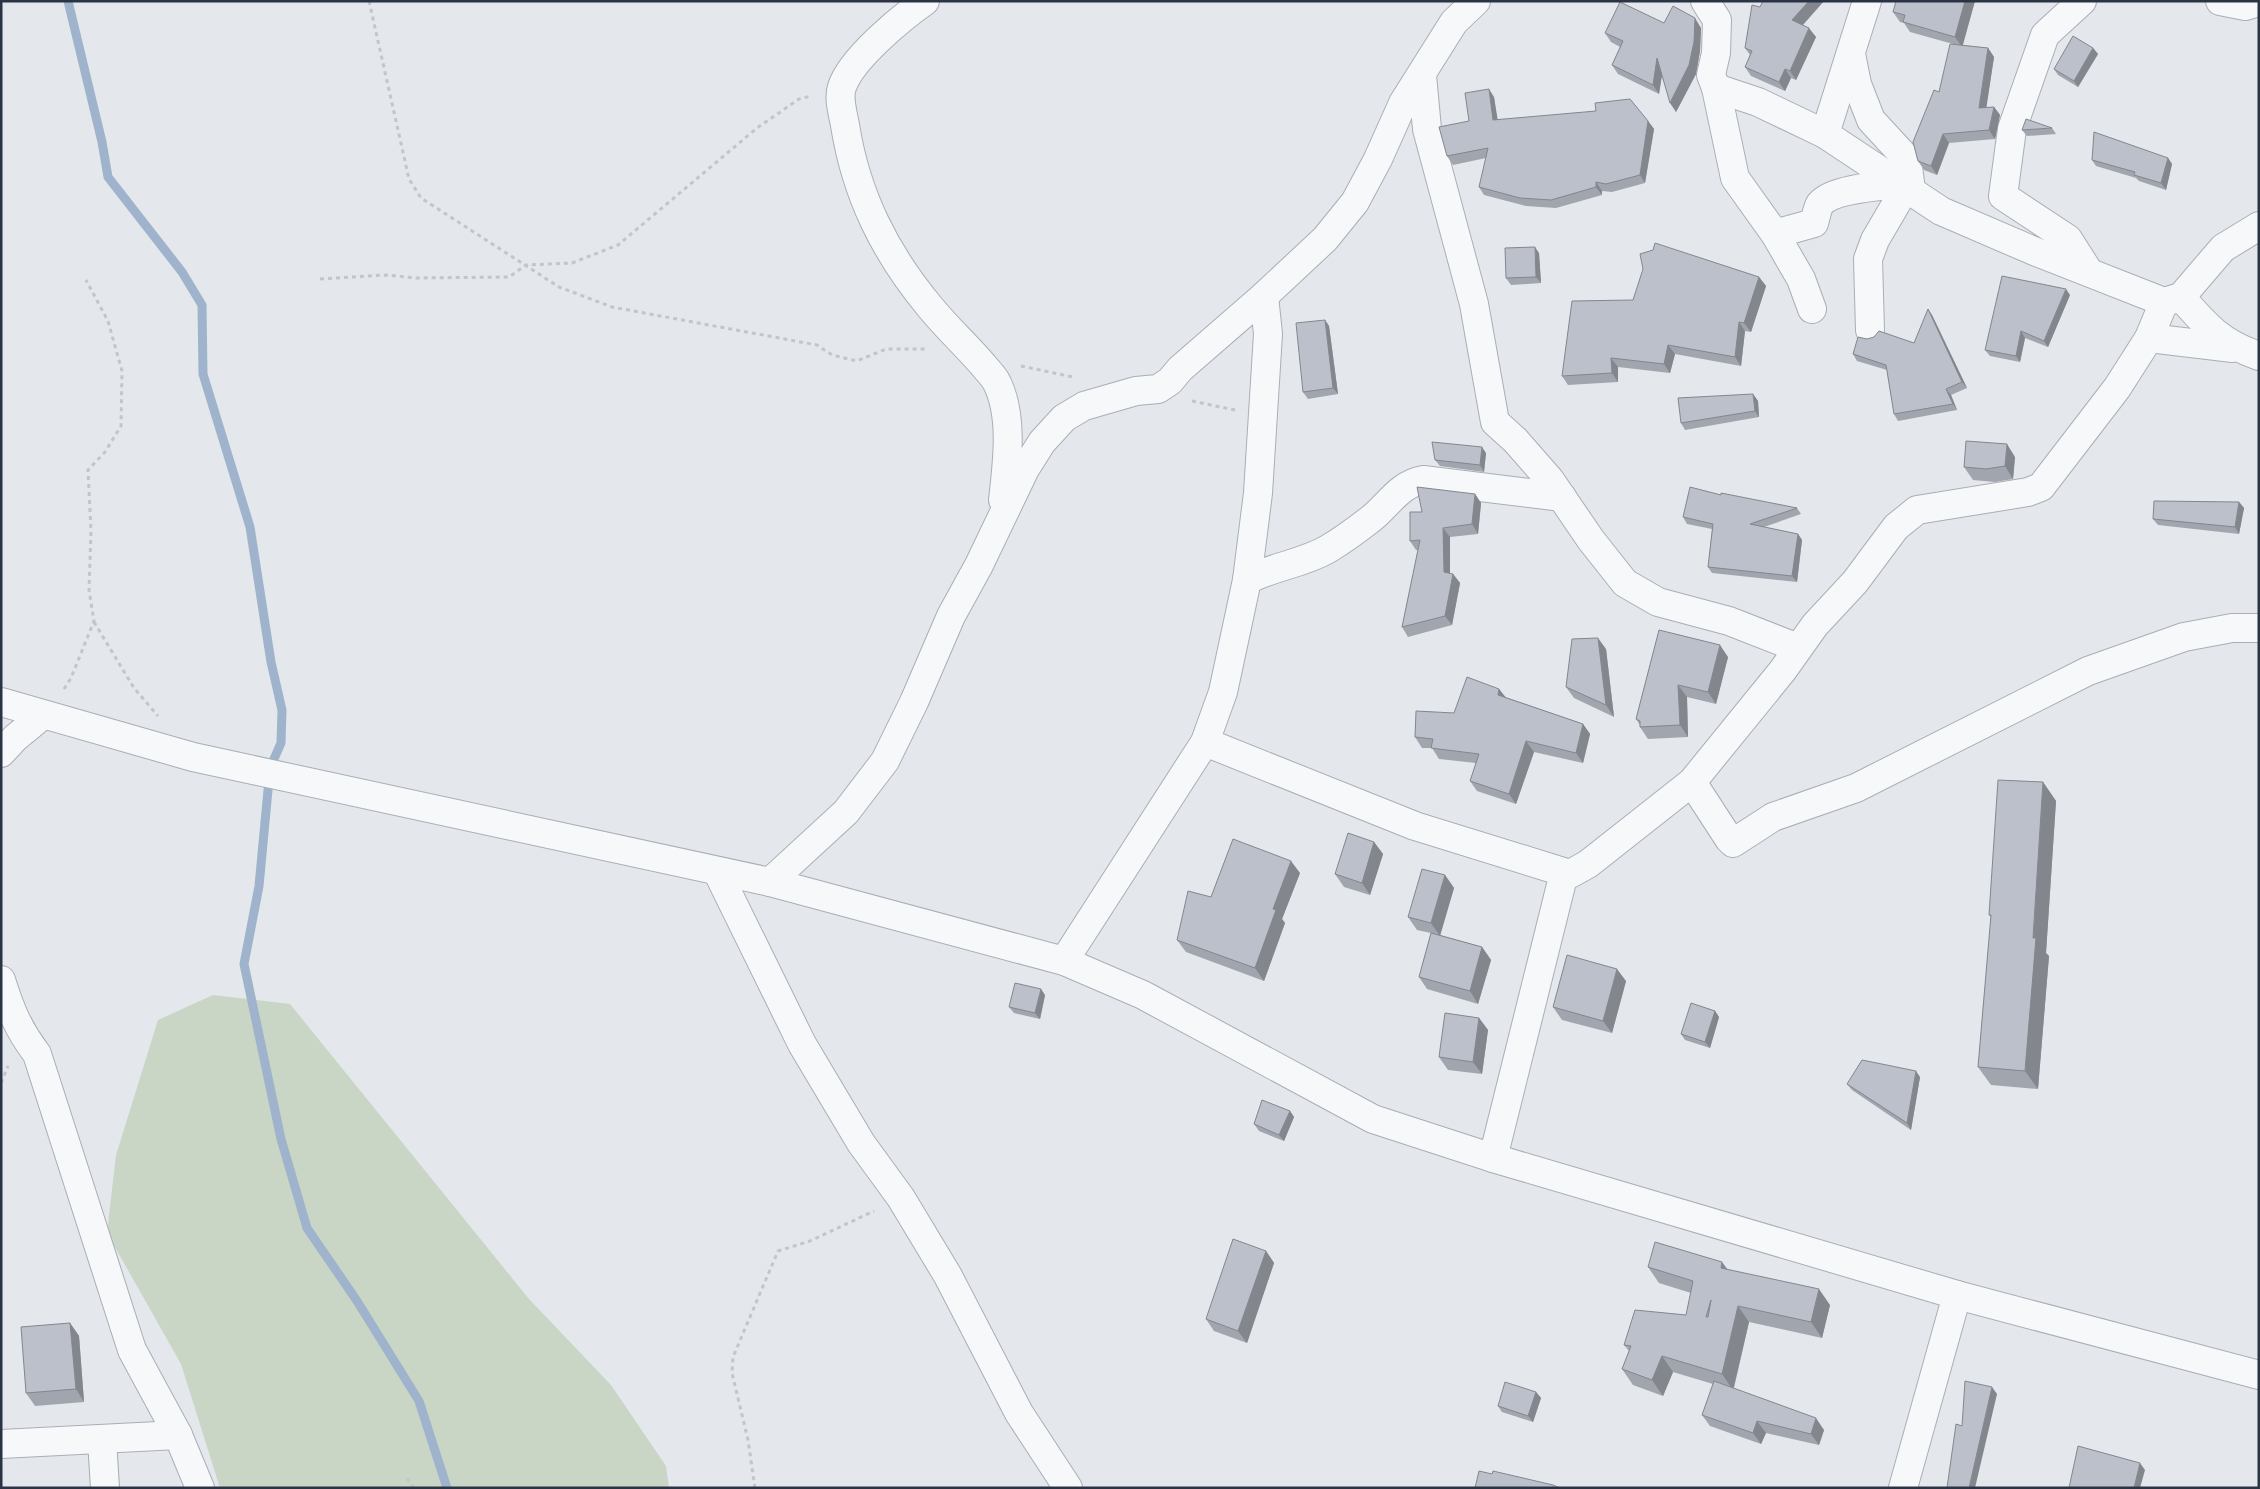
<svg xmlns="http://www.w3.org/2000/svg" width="2260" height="1489" font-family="'DejaVu Sans',sans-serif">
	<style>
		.green { fill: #c9d6c5 }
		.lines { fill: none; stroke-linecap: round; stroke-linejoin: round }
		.stream { stroke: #9fb4cc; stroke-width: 9 }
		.minor-casing { stroke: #a9aeb7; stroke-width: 30 }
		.path { stroke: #c2c5cb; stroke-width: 3; stroke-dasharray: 4 4; stroke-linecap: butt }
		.minor { stroke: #f7f8fa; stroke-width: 28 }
		.wall { fill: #a1a5ae }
		.shaded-wall { fill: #83868d }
		.building { fill: #bbc0ca; stroke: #83868d; fill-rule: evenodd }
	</style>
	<rect width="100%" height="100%" fill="#e4e7ec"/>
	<!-- green -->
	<polygon class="green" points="213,995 290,1004 529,1299 611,1385 666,1466 669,1488 220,1488 181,1364 107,1233 116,1155 158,1020"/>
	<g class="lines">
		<!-- stream -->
		<polyline class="stream" points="68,1 102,142 108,177 182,272 202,305 203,374 250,527 271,662 282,710 281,743 274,759 268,790 259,886 244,964 281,1139 307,1228 357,1301 419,1401 447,1488"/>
		<!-- minor casing -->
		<g class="minor-casing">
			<g id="minor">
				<path d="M925,1c-24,17 -74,58 -83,86 -4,11 1,27 3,38 11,70 40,128 85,182 17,21 37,39 54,59 4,5 9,10 12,15 18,34 11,83 7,119"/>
				<path d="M1705,1l12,19 -1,33 -5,22 5,13 42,14 67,32 116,77 93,40 130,51 17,-5c25,29 40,46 78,59"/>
				<polyline points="2082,1 2045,35 2012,129 2003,196 2068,239 2089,272"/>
				<polyline points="2220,1 2245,6 2259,2"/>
				<polyline points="1851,54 1857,84 1871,120 1907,159 1911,190"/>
				<polyline points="1422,75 1427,129 1474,304 1495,422 1515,440 1550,480 1591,540 1625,583 1658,602 1729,621 1798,648"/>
				<polyline points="1716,88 1735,178 1775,234"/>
				<polyline points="1825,134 1867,1"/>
				<polyline points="2181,297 2223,248 2259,226"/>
				<path d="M1812,309l-11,-30 -26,-45 39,-11c2,-6 3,-14 6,-19 13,-16 62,-18 82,-20"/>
				<polyline points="1870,330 1868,259 1875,240 1906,187"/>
				<polyline points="2149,338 2233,348"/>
				<path d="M1247,580c27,-14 55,-16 81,-31 15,-9 30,-20 44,-31 17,-14 28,-34 51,-38l139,17"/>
				<polyline points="1,702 193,757 770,882 1064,961 1143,995 1373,1119 1493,1158 1957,1295 2259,1375"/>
				<polyline points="1205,742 1415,826 1570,874 1588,864 1692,782 1783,670 1815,625 1855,582 1896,527 1917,510 2028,492 2041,487 2117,388 2149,338 2164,302"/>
				<polyline points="1,753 15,738 43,715"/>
				<polyline points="1692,782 1729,839 1733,843 1773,817 1856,788 2088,671 2184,637 2232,628 2259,628"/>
				<polyline points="717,871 802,1044 861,1143 901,1198 948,1276 1019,1413 1068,1488"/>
				<polyline points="770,882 846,812 885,761 914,702 951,616 979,565 1025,469 1042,442 1064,418 1084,406 1136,391 1158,389 1170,381 1180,369 1264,296 1325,239 1355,202 1378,159 1403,103 1454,22 1476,1"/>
				<polyline points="1064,961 1205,742 1223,692 1247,580 1258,493 1268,334 1264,296"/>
				<path d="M1,980c9,29 17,49 36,74l95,296 46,85 22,53"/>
				<polyline points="1493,1158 1564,873"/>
				<polyline points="102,1440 105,1488"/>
				<polyline points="1,1444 178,1435"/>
				<polyline points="1903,1488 1957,1295"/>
			</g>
		</g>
		<!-- path -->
		<g class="path">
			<polyline points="369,1 409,179 421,198 559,287 612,307 817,345 832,355 857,361 886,349 926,349"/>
			<polyline points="320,279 386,275 416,278 509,277 526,265 572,263 618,245 757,128 799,99 811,96"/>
			<polyline points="1021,366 1073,377"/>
			<polyline points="1192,401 1235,410"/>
			<polyline points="94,622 134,688 158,716"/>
			<polyline points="64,689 71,678 94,621 89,590 91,531 88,470 105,452 121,426 122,371 108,321 86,280"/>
			<polyline points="1,1083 8,1066"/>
			<polyline points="407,1478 414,1488"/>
			<polyline points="755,1488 748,1440 732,1373 733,1357 778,1251 810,1241 874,1211"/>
		</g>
		<!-- minor -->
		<use href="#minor" class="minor"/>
	</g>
	<!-- wall -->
	<g class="wall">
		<polygon points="1763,1 1824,1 1803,25 1816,37 1796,80 1791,78 1785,91 1751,76 1745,67 1750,55 1745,48"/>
		<polygon points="1975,1 1963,45 1988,48 1994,57 1986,107 1994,107 2000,115 1995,139 1949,143 1937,175 1924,170 1918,161 1953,44 1910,32 1904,23 1900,22 1893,12"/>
		<polygon points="1664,23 1701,28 1700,51 1696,74 1676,112 1662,76 1659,94 1618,74 1612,65 1620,47 1611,42 1605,33"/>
		<polygon points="2093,48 2098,54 2078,87 2058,75 2054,69"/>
		<polygon points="1494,97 1497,120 1648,121 1654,129 1645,183 1612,192 1602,191 1602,195 1556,208 1526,206 1484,195 1479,187 1486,158 1453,165 1447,156 1469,121"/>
		<polygon points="2052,128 2056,134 2027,136 2022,130"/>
		<polygon points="2168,158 2172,164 2166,190 2139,181 2136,178 2096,166 2092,160"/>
		<polygon points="1539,253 1541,283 1511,285 1506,278"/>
		<polygon points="1759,277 1766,286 1751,332 1745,331 1741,366 1675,354 1670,373 1618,367 1618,382 1568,385 1562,376 1633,300"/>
		<polygon points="2070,295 2048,347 2025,338 2020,362 1990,356 1985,350"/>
		<polygon points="1928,309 1932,315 1967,388 1951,395 1957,410 1898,421 1894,414 1887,370 1857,361 1853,354 1867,339 1914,343"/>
		<polygon points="1325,320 1329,326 1338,394 1308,399 1303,392"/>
		<polygon points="1753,394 1758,401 1759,417 1685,430 1681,423"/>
		<polygon points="1486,453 1484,472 1440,466 1435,460"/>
		<polygon points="2015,457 2013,479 1995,482 1973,480 1964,467"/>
		<polygon points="1475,494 1481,503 1478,534 1450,537 1450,574 1453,574 1460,583 1452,625 1408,637 1402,627 1418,550 1416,550 1410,541 1422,512"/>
		<polygon points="1721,495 1797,508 1801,514 1764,527 1798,534 1802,540 1797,582 1712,573 1708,567 1712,529 1687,524 1683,517"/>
		<polygon points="2239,502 2244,508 2239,534 2158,525 2153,519"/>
		<polygon points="1659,630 1728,657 1716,704 1687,697 1688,737 1648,739 1640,727 1640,725 1636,719"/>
		<polygon points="1606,649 1614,717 1574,698 1566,687"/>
		<polygon points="1499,689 1505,697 1583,724 1590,734 1583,763 1534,752 1516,804 1477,791 1470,781 1476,763 1439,759 1432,748 1422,748 1415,737 1454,713"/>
		<polygon points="2043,782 2056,801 2046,953 2049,956 2038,1089 1991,1085 1978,1067 1991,917 1989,915"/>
		<polygon points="1374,842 1383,854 1370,895 1344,887 1335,874"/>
		<polygon points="1300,873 1282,919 1285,923 1264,981 1186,952 1177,940 1211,897"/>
		<polygon points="1445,875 1454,888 1440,935 1482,947 1491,960 1478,1004 1427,989 1419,977 1431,933 1417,930 1408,917"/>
		<polygon points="1626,981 1612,1033 1562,1020 1553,1007"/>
		<polygon points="1045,995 1040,1019 1014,1013 1009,1007"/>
		<polygon points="1715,1011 1719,1017 1710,1048 1685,1040 1681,1034"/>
		<polygon points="1479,1018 1488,1030 1482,1074 1448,1070 1439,1057"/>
		<polygon points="1920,1077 1911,1130 1852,1090 1847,1084"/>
		<polygon points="1290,1111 1294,1117 1284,1141 1259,1131 1254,1124"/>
		<polygon points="1266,1251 1274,1263 1247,1343 1214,1331 1206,1319"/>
		<polygon points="1648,1267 1728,1269 1830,1305 1822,1338 1749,1322 1734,1388 1824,1430 1819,1445 1766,1433 1761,1444 1710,1426 1702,1415 1713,1384 1673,1372 1663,1396 1633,1385 1622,1369 1629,1351 1624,1345 1686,1315 1691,1293 1659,1283"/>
		<polygon points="70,1323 79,1336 84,1402 35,1406 26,1393"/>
		<polygon points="1536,1392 1541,1398 1533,1422 1502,1412 1498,1406"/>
	</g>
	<!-- shaded-wall -->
	<g class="shaded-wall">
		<polygon points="1809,1 1824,1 1799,29 1792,20"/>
		<polygon points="1965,1 1975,1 1962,47 1955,37"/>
		<polygon points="1695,18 1701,28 1700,51 1696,74 1676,112 1670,103"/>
		<polygon points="1809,28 1816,37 1796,80 1790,71"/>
		<polygon points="1988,48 1994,57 1985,117 1979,108"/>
		<polygon points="2093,48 2098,54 2078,87 2074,81"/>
		<polygon points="1657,58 1663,67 1659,94 1653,85"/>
		<polygon points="1785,69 1791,78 1785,91 1779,82"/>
		<polygon points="1489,89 1494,97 1499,128 1493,120"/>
		<polygon points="1994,107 2000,115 1995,139 1989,130"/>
		<polygon points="1648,121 1654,129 1645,183 1640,175"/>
		<polygon points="1943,134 1949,143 1937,175 1931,166"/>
		<polygon points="2168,158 2172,164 2166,190 2161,183"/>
		<polygon points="1596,182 1602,191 1602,195 1596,187"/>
		<polygon points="1535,247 1539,253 1541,283 1536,277"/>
		<polygon points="1759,277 1766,286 1751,332 1744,323"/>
		<polygon points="2066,289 2070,295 2048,347 2044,341"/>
		<polygon points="1928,309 1932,315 1967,388 1962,382"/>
		<polygon points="1325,320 1329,326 1338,394 1333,388"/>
		<polygon points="1739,322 1745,331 1741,366 1735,357"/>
		<polygon points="2021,331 2025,338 2020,362 2016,356"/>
		<polygon points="1668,345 1675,354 1670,373 1664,364"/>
		<polygon points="1611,358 1618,367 1618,382 1612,373"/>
		<polygon points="1946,389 1951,395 1957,410 1953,404"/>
		<polygon points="1753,394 1758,401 1759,417 1755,411"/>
		<polygon points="2007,444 2015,457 2013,479 2005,466"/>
		<polygon points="1482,447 1486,453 1484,472 1480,465"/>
		<polygon points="1475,494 1481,503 1478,534 1472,524"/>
		<polygon points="2239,502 2244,508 2239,534 2235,527"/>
		<polygon points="1443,528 1450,537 1450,582 1444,572"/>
		<polygon points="1798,534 1802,540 1797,582 1792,576"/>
		<polygon points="1453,574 1460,583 1452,625 1445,616"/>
		<polygon points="1598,638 1606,649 1614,717 1606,705"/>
		<polygon points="1720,645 1728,657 1716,704 1708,692"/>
		<polygon points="1678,685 1687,697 1688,737 1680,725"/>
		<polygon points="1499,689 1507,699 1498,695"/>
		<polygon points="1583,724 1590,734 1583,763 1576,753"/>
		<polygon points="1526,741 1534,752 1516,804 1509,794"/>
		<polygon points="2043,782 2056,801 2046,953 2049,956 2038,1089 2025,1071"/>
		<polygon points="1374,842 1383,854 1370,895 1362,883"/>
		<polygon points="1291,861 1300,873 1282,919 1285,923 1264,981 1255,968 1273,909"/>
		<polygon points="1445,875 1454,888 1440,936 1431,923"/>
		<polygon points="1482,947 1491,960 1478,1004 1470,991"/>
		<polygon points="1617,969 1626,981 1612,1033 1603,1021"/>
		<polygon points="1041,989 1045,995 1040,1019 1035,1013"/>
		<polygon points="1715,1011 1719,1017 1710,1048 1705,1042"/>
		<polygon points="1479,1018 1488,1030 1482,1074 1473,1062"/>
		<polygon points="1916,1071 1920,1077 1911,1130 1907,1123"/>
		<polygon points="1290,1111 1294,1117 1284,1141 1279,1135"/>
		<polygon points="1266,1251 1274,1263 1247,1343 1238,1331"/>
		<polygon points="1722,1262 1734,1278 1721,1268"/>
		<polygon points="1819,1289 1830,1305 1822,1338 1811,1322"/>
		<polygon points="1738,1306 1749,1322 1733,1390 1722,1374"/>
		<polygon points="70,1323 79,1336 84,1402 76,1389"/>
		<polygon points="1662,1356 1673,1372 1663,1396 1652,1380"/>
		<polygon points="1992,1387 1997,1394 1975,1488 1969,1488"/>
		<polygon points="1536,1392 1541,1398 1533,1422 1528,1416"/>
		<polygon points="1816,1418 1824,1430 1819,1445 1811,1434"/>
		<polygon points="1757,1421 1766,1433 1761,1444 1753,1433"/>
		<polygon points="2140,1463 2145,1470 2140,1488 2134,1488"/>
	</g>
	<!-- building -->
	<g class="building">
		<polygon points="1763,1 1809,1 1792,20 1809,28 1790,71 1785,69 1779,82 1745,67 1752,51 1745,48 1752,5 1760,7"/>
		<polygon points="1896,1 1965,1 1955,37 1903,22 1905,15 1893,12"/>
		<polygon points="1620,2 1664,23 1673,6 1695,18 1694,42 1689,65 1670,103 1657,58 1653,85 1612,65 1623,41 1605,33"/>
		<polygon points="2073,36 2093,48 2074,81 2054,69"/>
		<polygon points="1950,44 1988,48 1979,108 1994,107 1989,130 1943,134 1931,166 1918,161 1913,142 1934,90 1939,92"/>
		<polygon points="1489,89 1493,120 1596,111 1595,103 1630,99 1648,121 1640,175 1606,184 1596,182 1596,187 1551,200 1520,198 1479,187 1488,148 1447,156 1439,127 1469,121 1465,93"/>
		<polygon points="2026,119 2052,128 2022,130"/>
		<polygon points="2094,132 2168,158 2161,183 2134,175 2135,172 2092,160"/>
		<polygon points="1655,243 1759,277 1744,323 1739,322 1735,357 1668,345 1664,364 1611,358 1612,373 1562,376 1572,301 1633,300 1643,269 1640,254 1653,250"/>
		<polygon points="1535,247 1536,277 1506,278 1505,248"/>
		<polygon points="2002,276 2066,289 2044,341 2021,331 2016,356 1985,350"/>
		<polygon points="1928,309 1962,382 1946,389 1953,404 1894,414 1886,365 1853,354 1858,337 1867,339 1874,337 1879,331 1914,343"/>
		<polygon points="1325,320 1333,388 1303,392 1296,323"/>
		<polygon points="1753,394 1755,411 1681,423 1678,398"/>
		<polygon points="1966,441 2007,444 2005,466 1986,469 1964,467"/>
		<polygon points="1432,442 1482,447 1480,465 1435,460"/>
		<polygon points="1417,487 1475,494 1472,524 1443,528 1444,572 1453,574 1445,616 1402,627 1420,540 1410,541 1410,512 1422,512"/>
		<polygon points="1690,487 1721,495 1721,493 1797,508 1750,524 1798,534 1792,576 1708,567 1713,524 1683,517"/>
		<polygon points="2154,501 2239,502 2235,527 2153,519"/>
		<polygon points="1659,630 1720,645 1708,692 1678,685 1680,725 1640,727 1640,721 1636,719"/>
		<polygon points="1598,638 1606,705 1566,687 1572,639"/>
		<polygon points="1467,677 1499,689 1498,695 1583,724 1576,753 1526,741 1509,794 1470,781 1479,754 1431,748 1433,739 1415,737 1416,711 1454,713"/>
		<polygon points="1998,780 2043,782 2033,938 2036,938 2025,1071 1978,1067 1991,915 1989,915"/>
		<polygon points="1348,833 1374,842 1362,883 1335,874"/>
		<polygon points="1233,839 1291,861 1273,909 1276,910 1255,968 1177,940 1188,891 1211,897"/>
		<polygon points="1422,869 1445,875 1431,923 1408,917"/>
		<polygon points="1431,933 1482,947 1470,991 1419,977"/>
		<polygon points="1567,955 1617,969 1603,1021 1553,1007"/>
		<polygon points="1015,983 1041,989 1035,1013 1009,1007"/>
		<polygon points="1691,1003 1715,1011 1705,1042 1681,1034"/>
		<polygon points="1445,1013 1479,1018 1473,1062 1439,1057"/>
		<polygon points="1862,1060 1916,1071 1907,1123 1847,1084"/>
		<polygon points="1262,1100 1290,1111 1279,1135 1254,1124"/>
		<polygon points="1233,1239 1266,1251 1238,1331 1206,1319"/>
		<path d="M1655,1242l67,20 -1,6 98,21 -8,33 -73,-16 -16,68 -60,-18 -10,24 -30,-11 9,-23 -7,-1 11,-35 51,5 7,-34 -45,-14zM1711,1300l-3,17h-2z"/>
		<polygon points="70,1323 76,1389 26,1393 21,1327"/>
		<polygon points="1714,1381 1816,1418 1811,1434 1757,1421 1753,1433 1702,1415"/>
		<polygon points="1965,1381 1992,1387 1969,1488 1947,1488 1956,1424 1962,1426"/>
		<polygon points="1505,1382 1536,1392 1528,1416 1498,1406"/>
		<polygon points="2078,1446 2140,1463 2134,1488 2069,1488"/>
		<polygon points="1479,1471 1492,1474 1493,1471 1553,1485 1560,1488 1475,1488"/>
	</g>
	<!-- border -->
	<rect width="2260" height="1489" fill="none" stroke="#2b3445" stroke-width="5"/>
</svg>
